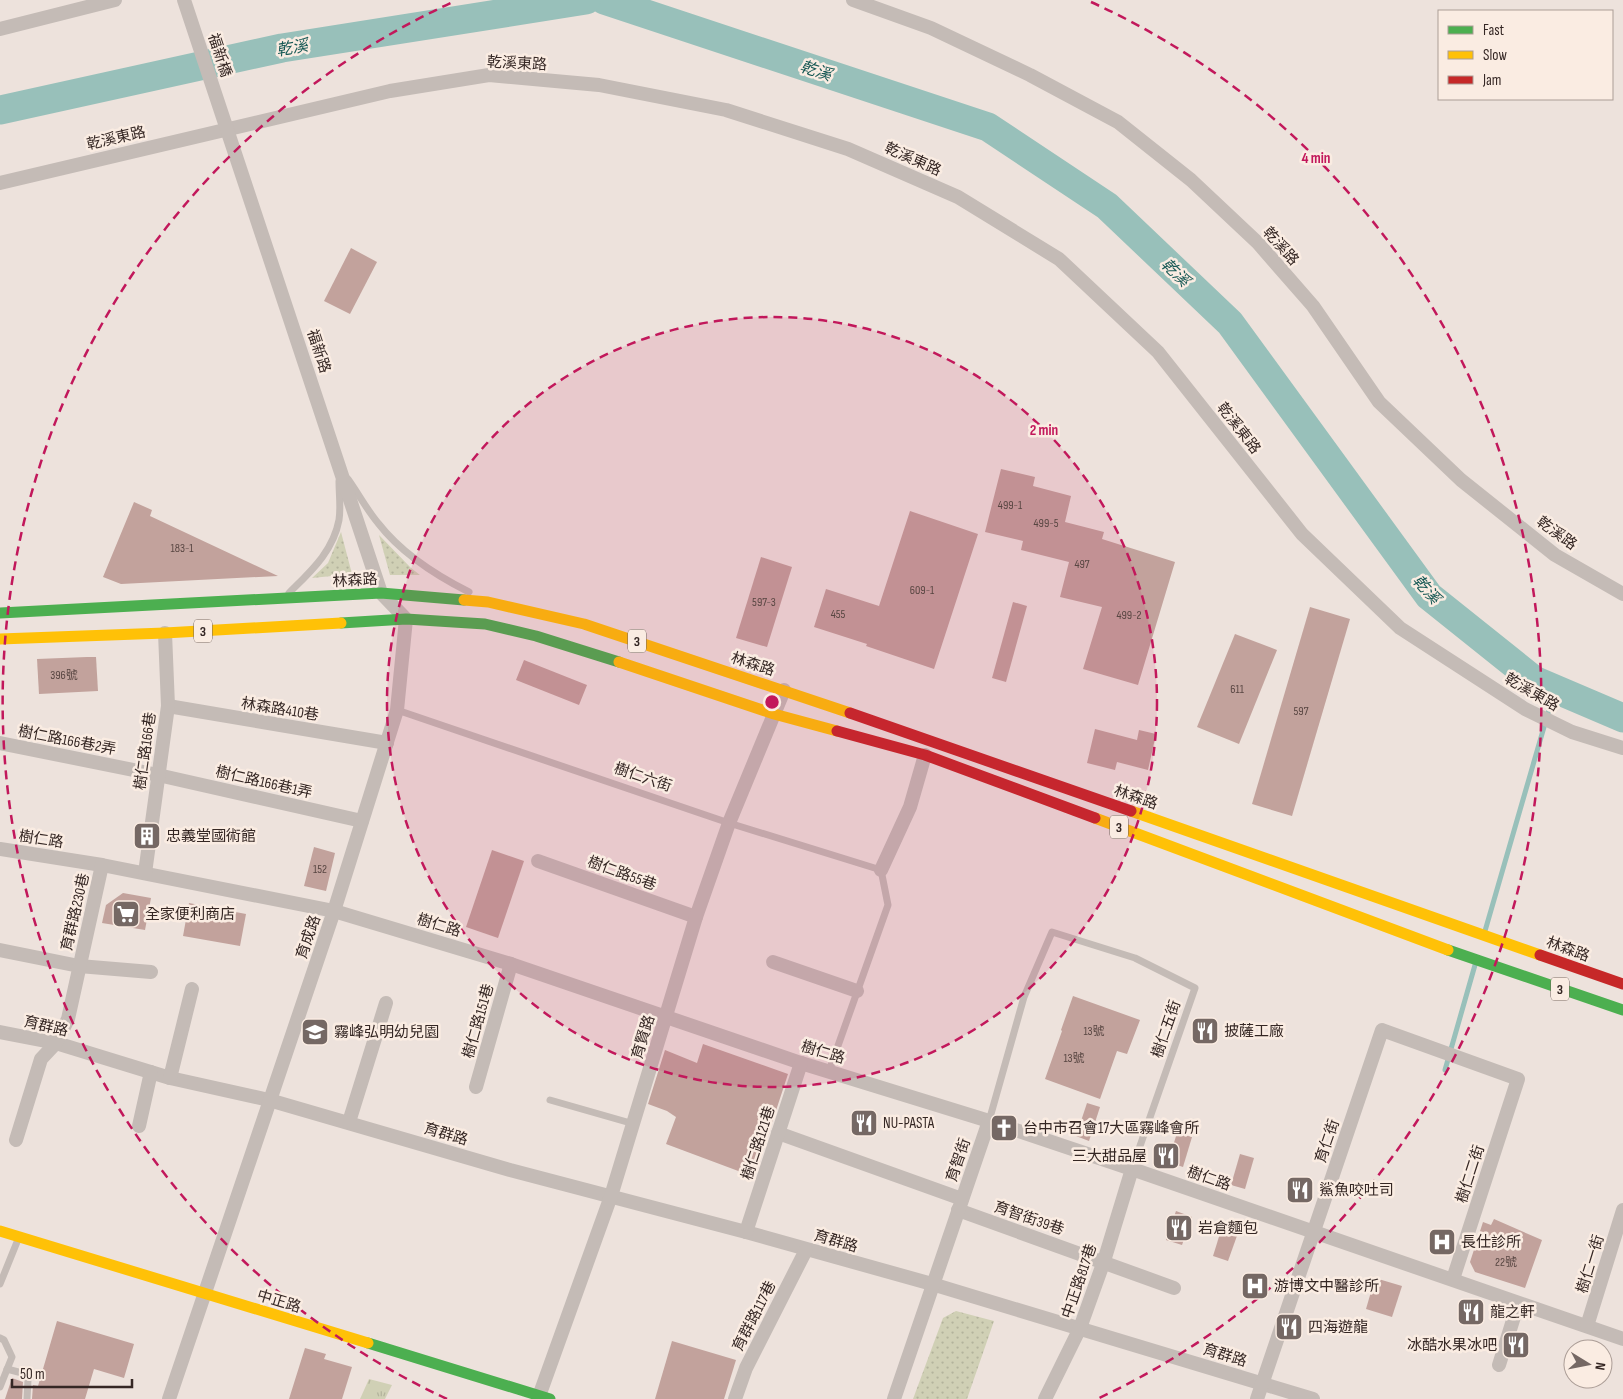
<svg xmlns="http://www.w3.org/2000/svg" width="1623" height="1399" font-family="'Sofia Sans Condensed','Noto Sans TC',sans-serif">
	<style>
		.grass { fill: url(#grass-dots) }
		.park { fill: url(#park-tufts) }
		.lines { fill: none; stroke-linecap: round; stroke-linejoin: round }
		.stream { stroke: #98c0ba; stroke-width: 5 }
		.river { stroke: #98c0ba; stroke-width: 29 }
		.building { fill: #c2a29c }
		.lane { stroke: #c4bbb6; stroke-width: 7 }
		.street { stroke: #c4bbb6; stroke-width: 14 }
		.fast { stroke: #4caf50; stroke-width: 11 }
		.slow { stroke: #ffc107; stroke-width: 11 }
		.jam { stroke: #c62828; stroke-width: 11 }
		.ring { fill: none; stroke: #c2185b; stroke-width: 2.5; stroke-dasharray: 9 6 }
		.labels { text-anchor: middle; stroke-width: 5; stroke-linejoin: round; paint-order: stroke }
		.number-label { font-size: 12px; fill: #584642 }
		.shield { fill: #faece2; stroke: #70625d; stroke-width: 1 }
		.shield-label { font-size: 14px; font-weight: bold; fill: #352724 }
		.street-label { font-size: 15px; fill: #352724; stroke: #faece2 }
		.poi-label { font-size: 15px; fill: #352724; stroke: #faece2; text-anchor: start }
		.water-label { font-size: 16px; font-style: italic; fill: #175955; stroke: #faece2 }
		.centre { fill: #c2185b; stroke: #faece2; stroke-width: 2.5 }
		.ring-label { font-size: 15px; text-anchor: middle; font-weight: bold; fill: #c2185b; stroke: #faece2; stroke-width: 5; stroke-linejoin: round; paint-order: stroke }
	</style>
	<defs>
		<pattern id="grass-dots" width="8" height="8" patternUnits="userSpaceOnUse" patternTransform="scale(1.25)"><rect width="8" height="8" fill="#d0d0b5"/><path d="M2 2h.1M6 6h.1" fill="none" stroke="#b3b39c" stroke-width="1.8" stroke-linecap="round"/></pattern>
		<pattern id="park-tufts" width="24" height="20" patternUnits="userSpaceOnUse" patternTransform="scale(1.25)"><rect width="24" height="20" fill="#d0d0b5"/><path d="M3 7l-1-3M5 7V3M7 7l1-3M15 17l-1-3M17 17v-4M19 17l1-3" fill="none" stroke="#b3b39c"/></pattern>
	</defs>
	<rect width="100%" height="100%" fill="#ede2dc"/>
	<!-- grass -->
	<g class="grass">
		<polygon points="341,532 352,574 312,578 328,563"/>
		<polygon points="379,535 411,568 420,575 390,575"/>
		<polygon points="956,1311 994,1321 967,1399 913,1399 943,1318"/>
	</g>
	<!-- park -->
	<polygon class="park" points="369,1379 392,1385 385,1399 360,1399"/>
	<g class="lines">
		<!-- stream -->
		<g class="stream">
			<polyline points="1485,931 1555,689"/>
			<polyline points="1445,1070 1475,965"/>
		</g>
		<!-- river -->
		<g class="river">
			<polyline points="604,0 988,127 1107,206 1230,323 1429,596 1534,680 1623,718"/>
			<polyline points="0,110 282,48 586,0"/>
		</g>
	</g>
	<!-- building -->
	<g class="building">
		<polygon points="351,248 377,262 350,314 324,301"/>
		<polygon points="1001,469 1035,477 1033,486 1071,496 1065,522 1104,532 1102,539 1175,562 1138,685 1083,669 1102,607 1060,597 1069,562 1021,550 1023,541 985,532"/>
		<polygon points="134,502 152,510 150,516 278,576 121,584 103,577"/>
		<polygon points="910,511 978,534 934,669 866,646 867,644 814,627 826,589 879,606"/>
		<polygon points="761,557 792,567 767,647 736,638"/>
		<polygon points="1013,602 1027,606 1006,682 992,678"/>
		<polygon points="1310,607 1350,619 1292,816 1252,804"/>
		<polygon points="1235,634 1277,650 1239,744 1197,727"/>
		<polygon points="87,657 96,657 98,691 39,694 37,659"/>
		<polygon points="524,660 587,685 579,705 516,680"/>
		<polygon points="1095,729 1137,740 1139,730 1156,734 1148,770 1117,762 1115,770 1087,763"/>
		<polygon points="314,847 335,853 326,891 304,886"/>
		<polygon points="492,850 524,861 498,938 466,927"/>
		<polygon points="123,893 151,898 145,930 102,923 106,905"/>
		<polygon points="189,903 246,914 240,946 183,936"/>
		<polygon points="1073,996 1140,1020 1127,1054 1117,1051 1100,1099 1045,1079 1062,1031 1061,1030"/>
		<polygon points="703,1044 788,1074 766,1141 762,1139 749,1175 666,1144 676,1117 667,1111 648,1104 665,1050 697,1063"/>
		<polygon points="1087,1103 1100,1107 1089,1141 1076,1136"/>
		<polygon points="1177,1133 1192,1137 1183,1167 1168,1162"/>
		<polygon points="1240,1154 1254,1158 1245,1189 1231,1185"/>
		<polygon points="1176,1211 1192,1217 1182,1245 1166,1240"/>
		<polygon points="1494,1219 1542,1240 1525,1288 1475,1272 1470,1262 1483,1222 1491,1225"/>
		<polygon points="1222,1227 1238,1233 1228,1261 1213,1256"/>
		<polygon points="1375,1278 1402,1286 1392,1317 1366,1309"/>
		<polygon points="57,1321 134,1344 124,1378 94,1369 85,1399 32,1399 33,1385 38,1386"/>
		<polygon points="672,1341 736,1360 724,1399 655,1399"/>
		<polygon points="305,1348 326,1354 324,1359 352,1367 342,1399 289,1399"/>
		<polygon points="12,1378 23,1382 22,1399 5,1399"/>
	</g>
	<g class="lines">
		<!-- lane -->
		<g class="lane">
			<path d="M348,479c10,14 19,31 30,44 24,31 57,52 91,69"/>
			<path d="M289,593c21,-21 44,-41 50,-73 2,-12 0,-26 0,-39"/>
			<polyline points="397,710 729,823 881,870 888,905 829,1071"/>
			<polyline points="550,1100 634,1124"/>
			<polyline points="989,1121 1024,997 1052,932 1135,958 1195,988 1132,1169"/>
			<polyline points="0,1284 19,1237"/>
			<polyline points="0,1338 4,1340 12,1357 0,1387"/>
			<polyline points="7,1369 22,1373 28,1380 27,1399"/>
		</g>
		<!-- street -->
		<g class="street">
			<polyline points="853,0 931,28 1030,75 1118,122 1191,180 1258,243 1313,306 1379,402 1461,480 1555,555 1623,594"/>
			<polyline points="0,29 115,0"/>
			<polyline points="0,183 390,91 489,75 599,85 726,110 848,149 958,197 1059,259 1158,352 1302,534 1400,628 1525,709 1572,732 1623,748"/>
			<polyline points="168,706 387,743"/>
			<polyline points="0,743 158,775 362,821"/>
			<polyline points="0,849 102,865 334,911 511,964 801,1063 989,1121 1132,1169 1623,1339"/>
			<polyline points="538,861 696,917"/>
			<polyline points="881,870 910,807 925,755"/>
			<polyline points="145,873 168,706 165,633"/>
			<polyline points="0,950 79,966 151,972"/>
			<polyline points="773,962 857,991"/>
			<polyline points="0,1032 56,1043 170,1078 269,1100 510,1170 746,1232 932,1284 1313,1399"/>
			<polyline points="170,1078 192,989"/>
			<polyline points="476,1087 511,964"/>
			<polyline points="349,1122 386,1003"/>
			<polyline points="139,1126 151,1072"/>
			<polyline points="778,1133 962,1199"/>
			<polyline points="16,1140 41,1059 56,1043 68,1019 102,865"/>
			<polyline points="958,1210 1174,1288"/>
			<polyline points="746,1232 801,1063"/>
			<polyline points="1587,1326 1623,1210"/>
			<polyline points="1499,1365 1518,1304"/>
			<polyline points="169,1399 334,911 397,710 406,619 381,593 184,0"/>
			<polyline points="538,1399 611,1196 696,917 729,823 784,690"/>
			<polyline points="735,1399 746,1368 806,1250"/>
			<polyline points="894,1399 989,1121"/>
			<polyline points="1045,1399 1080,1328 1104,1261 1132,1169"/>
			<polyline points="1257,1399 1382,1030 1518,1079 1453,1279"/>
		</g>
		<!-- fast -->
		<g class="fast">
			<polyline points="0,613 381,593 464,600"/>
			<polyline points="341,623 406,619 485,624 536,636 619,662"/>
			<polyline points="1448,950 1623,1010"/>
			<polyline points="368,1343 550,1399"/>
		</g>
		<!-- slow -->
		<g class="slow">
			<polyline points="464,600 488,602 584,624 850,713"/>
			<polyline points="0,639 165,633 341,623"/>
			<polyline points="619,662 774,714 837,731"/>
			<polyline points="1131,811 1540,955"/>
			<polyline points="1095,818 1448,950"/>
			<polyline points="0,1231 368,1343"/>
		</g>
		<!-- jam -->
		<g class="jam">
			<polyline points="850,713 1131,811"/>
			<polyline points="837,731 925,755 1095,818"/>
			<polyline points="1540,955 1623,984"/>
		</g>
	</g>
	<!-- distance rings -->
	<circle cx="772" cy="702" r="385" fill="#c2185b" fill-opacity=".12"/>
	<g class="ring">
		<circle cx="772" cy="702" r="385"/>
		<path d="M447 1399A769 769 0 0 1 453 2M1091 2A769 769 0 0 1 1097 1399"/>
	</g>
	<!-- icons -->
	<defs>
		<g id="building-square" transform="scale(1.4375)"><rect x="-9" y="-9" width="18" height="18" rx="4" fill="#756864" stroke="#faece2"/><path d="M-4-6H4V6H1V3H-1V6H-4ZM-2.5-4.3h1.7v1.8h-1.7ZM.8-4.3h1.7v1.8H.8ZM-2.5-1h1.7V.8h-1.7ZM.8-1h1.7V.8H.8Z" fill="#fff"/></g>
		<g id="supermarket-square" transform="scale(1.4375)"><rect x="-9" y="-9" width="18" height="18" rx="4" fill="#756864" stroke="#faece2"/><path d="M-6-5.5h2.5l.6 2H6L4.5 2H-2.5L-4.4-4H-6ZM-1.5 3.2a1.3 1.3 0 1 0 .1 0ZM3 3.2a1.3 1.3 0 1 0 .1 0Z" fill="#fff"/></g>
		<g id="restaurant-square" transform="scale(1.4375)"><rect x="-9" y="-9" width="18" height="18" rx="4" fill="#756864" stroke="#faece2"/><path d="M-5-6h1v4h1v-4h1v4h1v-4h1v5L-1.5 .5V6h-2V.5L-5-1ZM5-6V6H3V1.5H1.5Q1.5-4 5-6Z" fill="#fff"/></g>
		<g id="school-square" transform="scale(1.4375)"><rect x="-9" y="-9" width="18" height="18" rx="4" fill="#756864" stroke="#faece2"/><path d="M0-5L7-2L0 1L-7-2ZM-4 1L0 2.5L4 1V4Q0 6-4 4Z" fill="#fff"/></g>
		<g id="church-square" transform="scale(1.4375)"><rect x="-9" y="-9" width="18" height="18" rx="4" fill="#756864" stroke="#faece2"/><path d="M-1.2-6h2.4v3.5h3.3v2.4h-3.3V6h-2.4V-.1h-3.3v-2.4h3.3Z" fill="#fff"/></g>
		<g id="hospital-square" transform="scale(1.4375)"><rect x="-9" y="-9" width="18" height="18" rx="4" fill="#756864" stroke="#faece2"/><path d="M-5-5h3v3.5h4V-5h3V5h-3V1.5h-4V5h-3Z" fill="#fff"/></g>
	</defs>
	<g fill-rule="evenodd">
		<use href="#building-square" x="147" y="836"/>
		<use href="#supermarket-square" x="126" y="914"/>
		<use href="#restaurant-square" x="1205" y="1031"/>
		<use href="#school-square" x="315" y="1032"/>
		<use href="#restaurant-square" x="864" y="1123"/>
		<use href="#church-square" x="1004" y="1128"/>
		<use href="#restaurant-square" x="1166" y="1156"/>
		<use href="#restaurant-square" x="1300" y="1190"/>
		<use href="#restaurant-square" x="1179" y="1228"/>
		<use href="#hospital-square" x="1442" y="1242"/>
		<use href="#hospital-square" x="1255" y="1286"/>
		<use href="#restaurant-square" x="1471" y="1312"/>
		<use href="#restaurant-square" x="1289" y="1327"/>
		<use href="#restaurant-square" x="1516" y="1345"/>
	</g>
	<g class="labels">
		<!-- number labels -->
		<g class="number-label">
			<text x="1010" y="509">499-1</text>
			<text x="1046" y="527">499-5</text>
			<text x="182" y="552">183-1</text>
			<text x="1082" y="568">497</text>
			<text x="922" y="594">609-1</text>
			<text x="764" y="606">597-3</text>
			<text x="838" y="618">455</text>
			<text x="1129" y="619">499-2</text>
			<text x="64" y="679">396號</text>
			<text x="1237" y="693">611</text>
			<text x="1301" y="715">597</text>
			<text x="320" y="873">152</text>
			<text x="1094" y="1035">13號</text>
			<text x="1074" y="1062">13號</text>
			<text x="1506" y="1266">22號</text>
		</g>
		<!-- shield labels -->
		<g class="shield">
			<rect x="194" y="619.5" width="18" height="23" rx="4"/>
			<rect x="628" y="629.5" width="18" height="23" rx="4"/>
			<rect x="1110" y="815.5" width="18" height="23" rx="4"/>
			<rect x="1551" y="977.5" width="18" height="23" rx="4"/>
		</g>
		<g class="shield-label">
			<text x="203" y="636">3</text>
			<text x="637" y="646">3</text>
			<text x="1119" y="832">3</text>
			<text x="1560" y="994">3</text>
		</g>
		<!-- street labels -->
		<g class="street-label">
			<text transform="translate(220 55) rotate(72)" y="5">福新橋</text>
			<text transform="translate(517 63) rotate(3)" y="5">乾溪東路</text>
			<text transform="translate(116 138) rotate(-13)" y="5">乾溪東路</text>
			<text transform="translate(913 159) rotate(24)" y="5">乾溪東路</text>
			<text transform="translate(1281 246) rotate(48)" y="5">乾溪路</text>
			<text transform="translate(319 351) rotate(72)" y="5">福新路</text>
			<text transform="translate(1239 428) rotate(52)" y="5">乾溪東路</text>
			<text transform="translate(1557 533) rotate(36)" y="5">乾溪路</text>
			<text transform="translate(355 580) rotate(-3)" y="5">林森路</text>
			<text transform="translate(753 664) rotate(18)" y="5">林森路</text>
			<text transform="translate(1532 692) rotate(30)" y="5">乾溪東路</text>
			<text transform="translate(280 709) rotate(9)" y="5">林森路410巷</text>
			<text transform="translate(67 740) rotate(11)" y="5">樹仁路166巷2弄</text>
			<text transform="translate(145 751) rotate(-82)" y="5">樹仁路166巷</text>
			<text transform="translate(643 777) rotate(19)" y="5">樹仁六街</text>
			<text transform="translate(264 782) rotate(13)" y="5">樹仁路166巷1弄</text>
			<text transform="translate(1136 797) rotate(19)" y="5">林森路</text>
			<text transform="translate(41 839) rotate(9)" y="5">樹仁路</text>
			<text transform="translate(622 873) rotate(20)" y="5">樹仁路55巷</text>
			<text transform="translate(75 912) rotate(-77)" y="5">育群路230巷</text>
			<text transform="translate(439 925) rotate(17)" y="5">樹仁路</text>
			<text transform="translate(308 937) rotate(-71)" y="5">育成路</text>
			<text transform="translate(1568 949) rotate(20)" y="5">林森路</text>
			<text transform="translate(478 1021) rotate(-74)" y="5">樹仁路151巷</text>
			<text transform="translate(46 1026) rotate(13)" y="5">育群路</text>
			<text transform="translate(1166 1029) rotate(-71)" y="5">樹仁五街</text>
			<text transform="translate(643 1037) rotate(-73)" y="5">育賢路</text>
			<text transform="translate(823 1052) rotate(17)" y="5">樹仁路</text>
			<text transform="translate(446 1134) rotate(16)" y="5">育群路</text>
			<text transform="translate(1327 1141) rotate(-71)" y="5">育仁街</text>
			<text transform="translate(758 1143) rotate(-72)" y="5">樹仁路121巷</text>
			<text transform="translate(958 1160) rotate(-71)" y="5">育智街</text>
			<text transform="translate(1470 1174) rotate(-72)" y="5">樹仁二街</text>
			<text transform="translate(1209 1178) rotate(19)" y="5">樹仁路</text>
			<text transform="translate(1029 1218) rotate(19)" y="5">育智街39巷</text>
			<text transform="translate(836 1241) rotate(16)" y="5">育群路</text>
			<text transform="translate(1590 1264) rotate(-73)" y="5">樹仁一街</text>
			<text transform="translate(1079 1281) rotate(-71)" y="5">中正路817巷</text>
			<text transform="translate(279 1301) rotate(17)" y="5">中正路</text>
			<text transform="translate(754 1316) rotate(-63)" y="5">育群路117巷</text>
			<text transform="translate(1225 1355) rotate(17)" y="5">育群路</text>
		</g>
		<!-- poi labels -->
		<g class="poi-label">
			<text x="166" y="841">忠義堂國術館</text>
			<text x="145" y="919">全家便利商店</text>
			<text x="1224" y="1036">披薩工廠</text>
			<text x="334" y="1037">霧峰弘明幼兒園</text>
			<text x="883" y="1128">NU-PASTA</text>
			<text x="1023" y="1133">台中市召會17大區霧峰會所</text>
			<text x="1147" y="1161" text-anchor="end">三大甜品屋</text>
			<text x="1319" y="1195">鯊魚咬吐司</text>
			<text x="1198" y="1233">岩倉麵包</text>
			<text x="1461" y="1247">長仕診所</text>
			<text x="1274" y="1291">游博文中醫診所</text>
			<text x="1490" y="1317">龍之軒</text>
			<text x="1308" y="1332">四海遊龍</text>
			<text x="1497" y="1350" text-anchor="end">冰酷水果冰吧</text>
		</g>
		<!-- water labels -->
		<g class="water-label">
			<text transform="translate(292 47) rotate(-10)" y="6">乾溪</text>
			<text transform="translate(816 70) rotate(18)" y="6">乾溪</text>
			<text transform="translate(1176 272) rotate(44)" y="6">乾溪</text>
			<text transform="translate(1427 589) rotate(48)" y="6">乾溪</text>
		</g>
	</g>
	<circle cx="772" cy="702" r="8" class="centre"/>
	<g class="ring-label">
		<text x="1316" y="163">4 min</text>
		<text x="1044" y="435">2 min</text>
	</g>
	<!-- legend -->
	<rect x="1438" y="10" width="175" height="90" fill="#faece2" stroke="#ab9d96"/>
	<rect x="1448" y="26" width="25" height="8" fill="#4caf50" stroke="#ab9d96"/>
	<text x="1483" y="35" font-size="15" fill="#352724">Fast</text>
	<rect x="1448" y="51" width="25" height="8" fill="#ffc107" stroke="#ab9d96"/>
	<text x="1483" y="60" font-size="15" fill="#352724">Slow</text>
	<rect x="1448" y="76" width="25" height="8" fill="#c62828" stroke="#ab9d96"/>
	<text x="1483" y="85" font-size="15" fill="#352724">Jam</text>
	<!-- north arrow -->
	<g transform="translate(1588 1364) rotate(100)"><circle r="24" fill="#faece2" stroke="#ab9d96"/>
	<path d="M0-4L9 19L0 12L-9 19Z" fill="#756864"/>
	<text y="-8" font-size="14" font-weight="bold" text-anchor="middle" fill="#352724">N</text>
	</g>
	<!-- scale -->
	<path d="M12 1379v8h120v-8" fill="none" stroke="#352724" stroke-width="2.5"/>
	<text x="20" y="1379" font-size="15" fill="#352724" stroke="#faece2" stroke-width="4" paint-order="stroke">50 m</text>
</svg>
